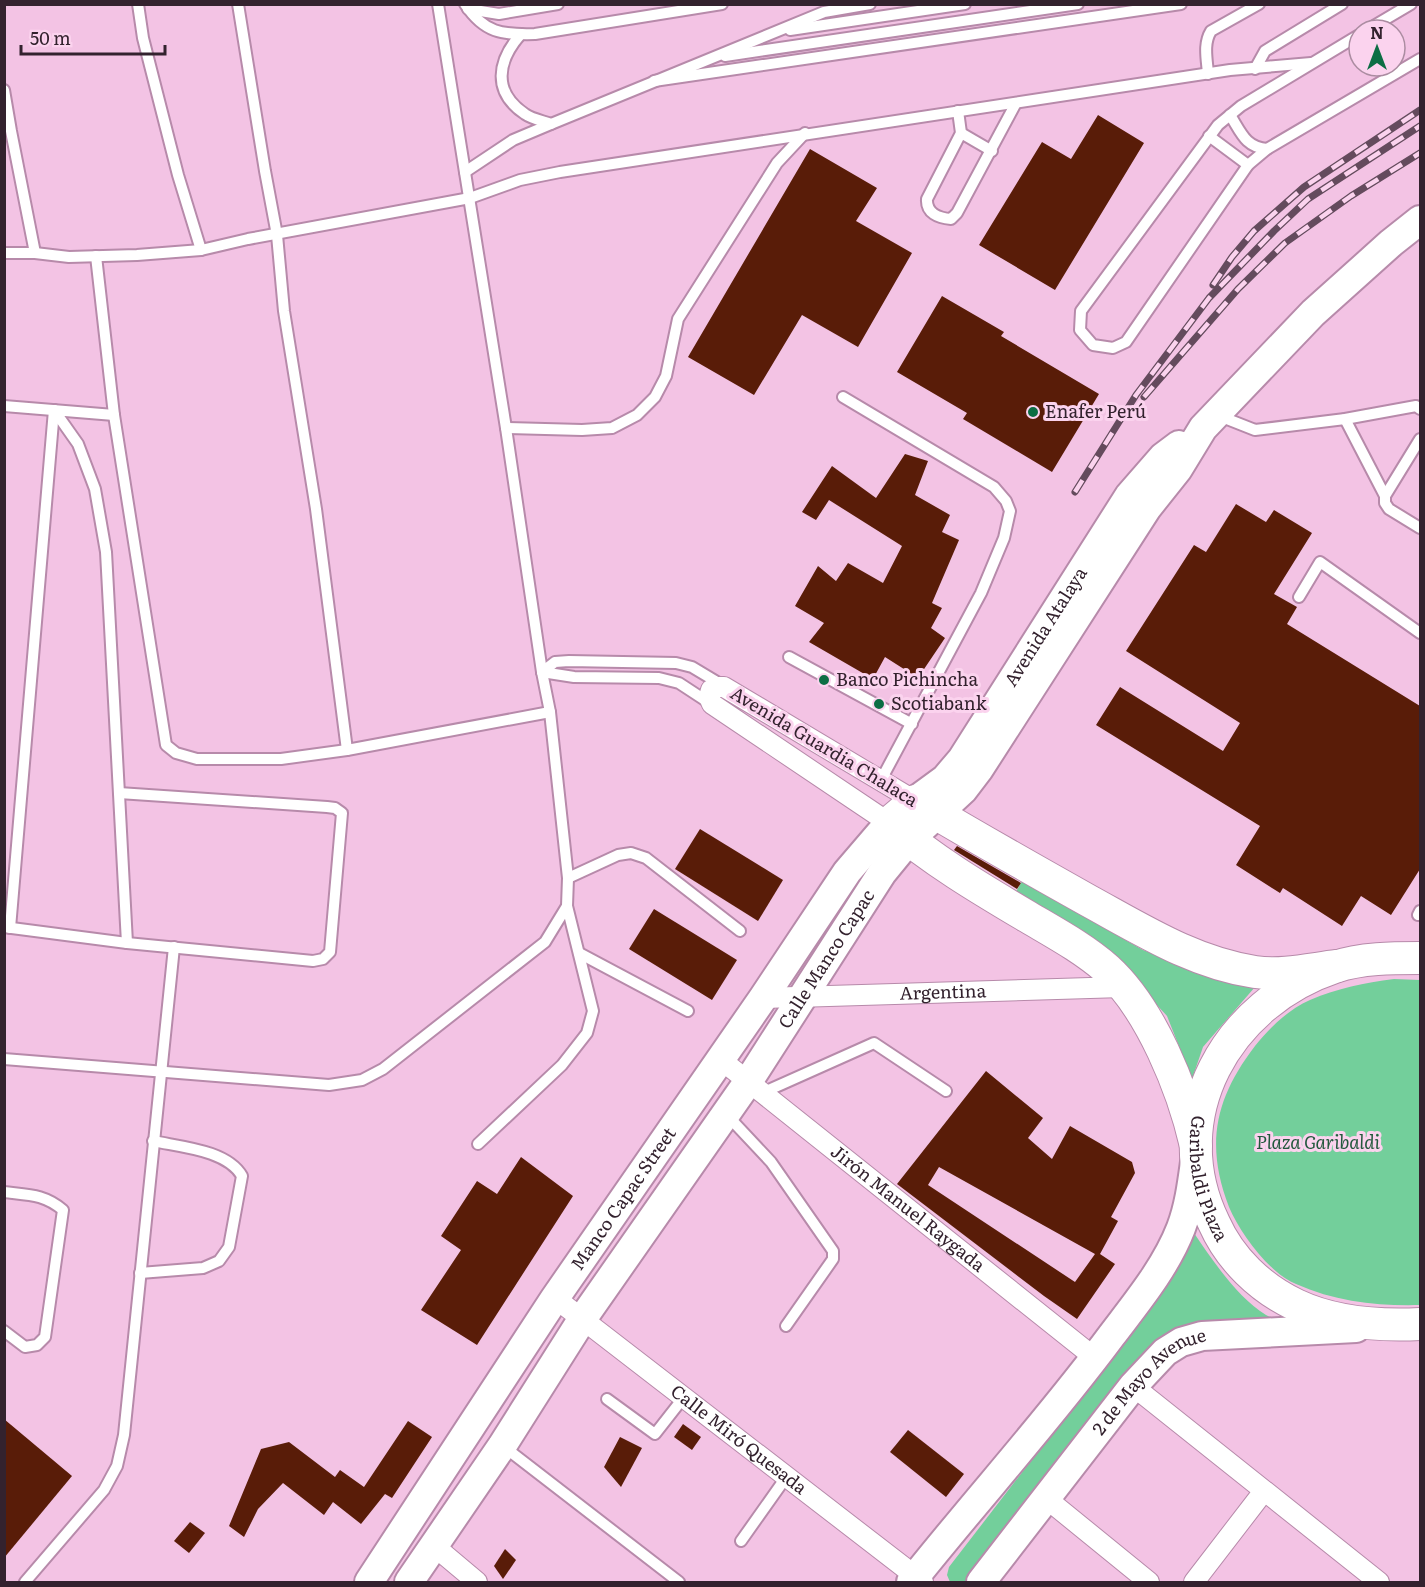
<svg xmlns="http://www.w3.org/2000/svg" width="1425" height="1587" font-family="Literata,serif">
	<style>
		.green { fill: #73cf9b }
		.building { fill: #591c08; fill-rule: evenodd }
		.lines { fill: none; stroke-linecap: round; stroke-linejoin: round }
		.service-casing { stroke: #b78aaa; stroke-width: 14 }
		.minor-casing { stroke: #b78aaa; stroke-width: 22 }
		.secondary-casing { stroke: #b78aaa; stroke-width: 32 }
		.primary-casing { stroke: #b78aaa; stroke-width: 34 }
		.service { stroke: #fff; stroke-width: 10 }
		.minor { stroke: #fff; stroke-width: 20 }
		.secondary { stroke: #fff; stroke-width: 28 }
		.primary { stroke: #fff; stroke-width: 32 }
		.rail-casing { stroke: #644b5d; stroke-width: 7 }
		.rail { stroke: #fbd3ee; stroke-width: 4.5; stroke-dasharray: 14; stroke-linecap: butt }
		.poi-dot { fill: #0c6e44; stroke: #fbd3ee; stroke-width: 2 }
		.labels { text-anchor: middle; stroke-width: 6; stroke-linejoin: round; paint-order: stroke }
		.poi-label { font-size: 18px; fill: #33222e; stroke: #fbd3ee; text-anchor: start }
		.street-label { font-size: 18px; fill: #33222e; stroke: #fbd3ee }
		.park-label { font-size: 18px; font-style: italic; fill: #23593d; stroke: #fbd3ee }
	</style>
	<rect width="100%" height="100%" fill="#f3c3e4"/>
	<!-- green -->
	<g class="green">
		<polygon points="1022,881 1143,950 1203,972 1255,987 1203,1047 1192,1079 1167,1016 1109,953 1013,897"/>
		<path d="M1394,979l26,1v325c-42,1 -84,-3 -124,-21 -27,-11 -56,-51 -67,-77 -24,-62 -14,-109 26,-161 14,-18 34,-37 55,-46 28,-12 54,-17 84,-21z"/>
		<path d="M1194,1233c19,28 43,64 72,82 7,4 15,7 23,9l-90,2 -225,256h-24l-3,-7 2,-8 189,-245 39,-54z"/>
	</g>
	<!-- building -->
	<g class="building">
		<polygon points="1098,115 1144,143 1055,290 979,245 1042,142 1071,159"/>
		<polygon points="810,149 877,188 856,221 912,253 858,347 802,315 754,395 688,357"/>
		<polygon points="942,296 1004,332 1001,336 1099,394 1052,472 963,419 967,413 897,372"/>
		<polygon points="905,454 928,461 915,495 950,515 942,532 959,540 932,603 942,608 931,628 945,638 918,678 885,657 873,679 809,642 824,623 795,606 818,566 836,581 848,563 883,583 902,546 829,500 816,520 802,512 832,466 876,498"/>
		<polygon points="1236,504 1266,522 1274,510 1312,533 1274,594 1297,607 1287,624 1420,706 1420,869 1391,915 1361,896 1342,926 1283,888 1280,893 1236,865 1260,826 1096,725 1120,687 1223,751 1240,723 1126,651 1194,545 1206,552"/>
		<polygon points="700,829 783,880 758,921 675,869"/>
		<polygon points="957,846 1021,883 1017,889 954,850"/>
		<polygon points="654,909 737,960 712,1000 629,949"/>
		<path d="M986,1071l57,47 -15,20 24,21 18,-33 62,36 3,11 -24,44 7,4 -18,33 15,10 -38,55 -33,-23 -147,-112zM939,1167l156,87 -20,28 -147,-97z"/>
		<polygon points="521,1157 573,1196 477,1345 421,1310 461,1250 441,1236 477,1181 497,1194"/>
		<polygon points="4,1419 72,1476 4,1558"/>
		<polygon points="408,1421 432,1437 392,1498 385,1494 361,1524 333,1502 324,1515 283,1483 258,1509 244,1537 229,1526 261,1449 289,1442 335,1477 340,1470 364,1487"/>
		<polygon points="683,1424 701,1437 692,1450 674,1437"/>
		<polygon points="908,1430 964,1474 946,1497 890,1452"/>
		<polygon points="620,1437 642,1448 621,1487 604,1467"/>
		<polygon points="190,1522 205,1533 189,1553 174,1541"/>
		<polygon points="505,1549 516,1560 503,1579 494,1566"/>
	</g>
	<g class="lines">
		<!-- service casing -->
		<g class="service-casing">
			<g id="service">
				<polyline points="138,4 143,38 178,175 201,250"/>
				<polyline points="238,4 265,171 277,235 284,311 316,509 347,750"/>
				<path d="M465,4c19,29 37,31 70,30l187,-30"/>
				<polyline points="468,9 499,14 558,4"/>
				<polyline points="790,30 965,4"/>
				<polyline points="1367,30 1411,4"/>
				<path d="M521,34c-24,27 -29,58 4,80 7,5 18,7 26,10"/>
				<polyline points="1359,35 1241,106 1218,125 1081,311 1080,330 1093,345 1113,348 1126,342 1248,165 1267,149 1420,59"/>
				<polyline points="725,56 1078,4"/>
				<polyline points="1255,69 1265,51 1342,4"/>
				<path d="M1208,74c-1,-15 -5,-30 3,-43l48,-27"/>
				<polyline points="654,81 1181,4"/>
				<polyline points="4,90 11,131 35,253"/>
				<path d="M958,111l3,22 -34,66c-1,14 11,19 24,20l6,-6 59,-110"/>
				<path d="M1230,115c11,17 15,32 37,34"/>
				<polyline points="961,133 992,151"/>
				<polyline points="1209,136 1248,165"/>
				<polyline points="465,172 513,140 551,124 824,12 870,4"/>
				<polyline points="4,253 35,253 69,257 137,255 201,250 248,239 470,198 520,180 560,172 1230,70 1311,63"/>
				<polyline points="96,256 114,415 166,745 176,753 197,759 281,759 347,750 550,712"/>
				<polyline points="843,397 994,487 1006,501 1010,511 1004,538 981,593 881,780"/>
				<polyline points="4,406 114,415"/>
				<polyline points="54,410 78,444 95,489 106,552 127,943"/>
				<polyline points="1217,415 1255,430 1345,419 1416,406 1420,409"/>
				<polyline points="1345,419 1385,496"/>
				<polyline points="506,428 582,430 612,428 637,415 655,397 666,376 678,319 777,163 805,133"/>
				<polyline points="1420,439 1385,496 1385,503 1389,509 1420,528"/>
				<polyline points="1299,597 1320,562 1420,633"/>
				<polyline points="789,657 912,724"/>
				<polyline points="542,672 555,662 569,661 676,663 692,667 722,685"/>
				<polyline points="542,672 574,677 659,678 679,683 711,704"/>
				<polyline points="568,878 618,855 631,853 646,858 740,931"/>
				<polyline points="1418,915 1420,911"/>
				<polyline points="4,927 127,943 313,961 323,959 330,952 342,813 335,808 327,807 119,793"/>
				<polyline points="10,928 54,410"/>
				<polyline points="579,953 688,1011"/>
				<polyline points="4,1059 329,1085 362,1080 383,1069 545,942 567,906 568,878 550,712 542,672 506,428 438,4"/>
				<polyline points="762,1093 874,1043 946,1091"/>
				<polyline points="726,1114 771,1162 833,1251 833,1259 786,1326"/>
				<polyline points="478,1144 562,1065 587,1033 593,1011 567,906"/>
				<path d="M4,1192c25,3 40,2 59,18l-18,127 -8,8 -12,2 -21,-16"/>
				<path d="M140,1273l63,-5 16,-7 10,-14 13,-71c-15,-26 -61,-29 -89,-35"/>
				<polyline points="607,1399 655,1434 684,1397"/>
				<polyline points="503,1446 679,1582"/>
				<polyline points="741,1541 787,1476"/>
				<polyline points="25,1582 104,1490 117,1466 124,1435 174,947"/>
			</g>
		</g>
		<!-- minor casing -->
		<g class="minor-casing">
			<g id="minor">
				<polyline points="889,823 712,704 709,697 711,690 717,687 724,687 915,801"/>
				<path id="s1" d="M763,998l360,-11"/>
				<path id="s2" d="M720,1059l375,299"/>
				<path id="s3" d="M555,1298l368,284"/>
				<polyline points="1133,1386 1379,1582"/>
				<polyline points="1047,1499 1149,1582"/>
				<polyline points="433,1545 477,1582"/>
				<polyline points="1194,1582 1264,1491"/>
			</g>
		</g>
		<!-- secondary casing -->
		<g class="secondary-casing">
			<g id="secondary">
				<path id="s4" d="M915,801l30,-22 17,-20 167,-263 34,-39 16,-12"/>
				<path id="s5" d="M369,1582l186,-284 208,-300 84,-126 42,-49"/>
				<path id="s6" d="M409,1582l93,-136 81,-128 165,-236 134,-209 27,-33 54,-50 16,-21 168,-261 31,-39 25,-41 110,-115 78,-70 29,-23"/>
				<path d="M911,1582c66,-83 138,-162 201,-247 25,-33 54,-68 69,-107 8,-21 11,-44 14,-66"/>
				<path id="s7" d="M981,1582l152,-196 32,-34 16,-10 21,-6 154,-8"/>
			</g>
		</g>
		<!-- primary casing -->
		<g class="primary-casing">
			<g id="primary">
				<path id="s8" d="M1420,958c-27,0 -59,0 -85,9 -108,36 -173,149 -121,256 16,36 46,65 82,82 38,18 83,21 124,19"/>
				<path d="M1196,1146c-13,-57 -45,-137 -89,-177 -24,-21 -52,-36 -79,-52 -49,-29 -96,-57 -139,-94l26,-22c57,34 115,67 174,100 53,29 105,62 166,71 27,4 56,-3 82,-6"/>
			</g>
		</g>
		<!-- service -->
		<use href="#service" class="service"/>
		<!-- minor -->
		<use href="#minor" class="minor"/>
		<!-- secondary -->
		<use href="#secondary" class="secondary"/>
		<!-- primary -->
		<use href="#primary" class="primary"/>
		<!-- rail casing -->
		<g class="rail-casing">
			<g id="rail">
				<polyline points="1213,285 1232,257 1254,231 1304,187 1420,110"/>
				<polyline points="1144,397 1238,289 1285,243 1351,196 1420,153"/>
				<polyline points="1075,492 1136,395 1209,298 1274,231 1308,199 1420,126"/>
			</g>
		</g>
		<!-- rail -->
		<use href="#rail" class="rail"/>
	</g>
	<!-- markers -->
	<g class="poi-dot">
		<circle cx="1033" cy="412" r="6"/>
		<circle cx="824" cy="680" r="6"/>
		<circle cx="879" cy="704" r="6"/>
	</g>
	<g class="labels">
		<!-- poi labels -->
		<g class="poi-label">
			<text x="1045" y="418">Enafer Perú</text>
			<text x="836" y="686">Banco Pichincha</text>
			<text x="891" y="710">Scotiabank</text>
		</g>
		<!-- street labels -->
		<g class="street-label">
			<text dy="6" stroke="none"><textPath href="#s4" startOffset="220">Avenida Atalaya</textPath></text>
			<text transform="translate(824 747) rotate(31)" y="6">Avenida Guardia Chalaca</text>
			<text dy="6" stroke="none"><textPath href="#s6" startOffset="750">Calle Manco Capac</textPath></text>
			<text dy="6" stroke="none"><textPath href="#s1" startOffset="180">Argentina</textPath></text>
			<text dy="6" stroke="none"><textPath href="#s8" startOffset="362">Garibaldi Plaza</textPath></text>
			<text dy="6" stroke="none"><textPath href="#s5" startOffset="460">Manco Capac Street</textPath></text>
			<text dy="6" stroke="none"><textPath href="#s2" startOffset="240">Jirón Manuel Raygada</textPath></text>
			<text dy="6" stroke="none"><textPath href="#s7" startOffset="264">2 de Mayo Avenue</textPath></text>
			<text dy="6" stroke="none"><textPath href="#s3" startOffset="232">Calle Miró Quesada</textPath></text>
		</g>
		<!-- park labels -->
		<g class="park-label">
			<text x="1318" y="1149">Plaza Garibaldi</text>
		</g>
	</g>
	<!-- border -->
	<rect width="1425" height="1587" fill="none" stroke="#33222e" stroke-width="12"/>
	<!-- north arrow -->
	<g transform="translate(1377 48)"><circle r="28" fill="#fbd3ee" stroke="#ab8ca1" stroke-width="1.5"/>
	<path d="M0-4.5L10 22L0 15L-10 22Z" fill="#0c6e44"/>
	<text y="-9" font-size="16" font-weight="bold" text-anchor="middle" fill="#33222e">N</text>
	</g>
	<!-- scale -->
	<path d="M21 45v9h144v-9" fill="none" stroke="#33222e" stroke-width="3"/>
	<text x="30" y="45" font-size="18" fill="#33222e" stroke="#fbd3ee" stroke-width="4.5" paint-order="stroke">50 m</text>
</svg>
